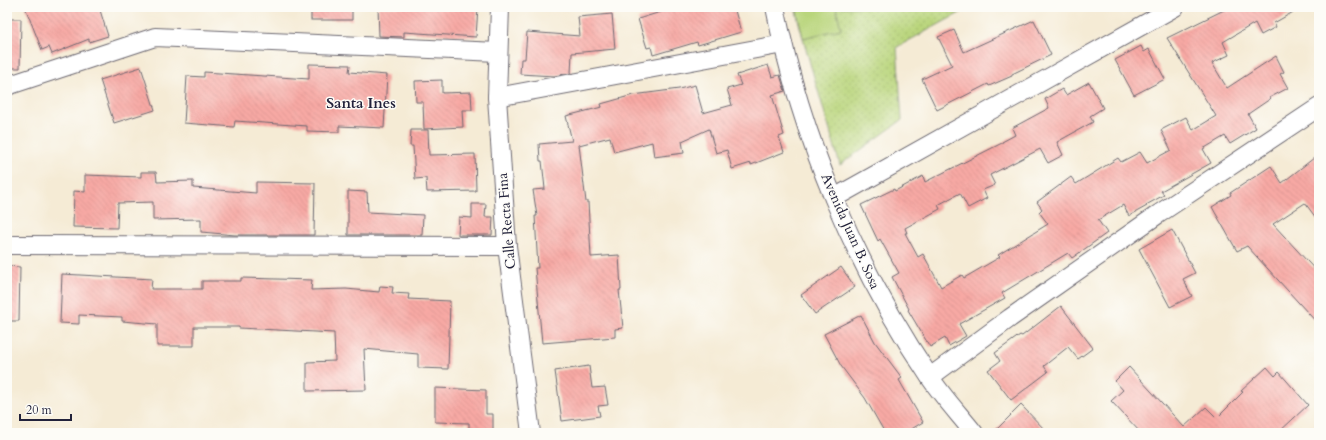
<svg xmlns="http://www.w3.org/2000/svg" width="1326" height="440" font-family="Cardo,serif">
	<style>
		.green { fill: url(#green-dots); stroke: #6e7c5b }
		.pitch { fill: #b9d57b; stroke: #6e7c5b }
		.building { fill: url(#building-back-hatch) }
		.lines { fill: none; stroke-linecap: round; stroke-linejoin: round }
		.minor-casing { stroke: #6c6871; stroke-width: 20 }
		.minor { stroke: #fff; stroke-width: 18 }
		.labels { text-anchor: middle; stroke-width: 3; stroke-linejoin: round; paint-order: stroke }
		.street-label { font-size: 14px; fill: #22223b; stroke: #fdfcf7 }
		.neighbourhood-label { font-size: 15px; font-weight: bold; fill: #22223b; stroke: #fdfcf7 }
	</style>
	<defs>
		<pattern id="green-dots" width="8" height="8" patternUnits="userSpaceOnUse"><rect width="8" height="8" fill="#b9d57b"/><path d="M2 2h.1M6 6h.1" fill="none" stroke="#9fb76b" stroke-width="1.8" stroke-linecap="round"/></pattern>
		<pattern id="building-back-hatch" width="6" height="6" patternUnits="userSpaceOnUse"><rect width="6" height="6" fill="#f8a9a4"/><path d="M-1 5l2 2M0 0l6 6M5-1l2 2" fill="none" stroke="#d4918e"/></pattern>
	</defs>
	<rect width="100%" height="100%" fill="#fdfcf7"/>
	<filter id="ink" filterUnits="userSpaceOnUse"><feTurbulence type="fractalNoise" baseFrequency=".025" numOctaves="2"/><feDisplacementMap in="SourceGraphic" scale="8" xChannelSelector="R" yChannelSelector="G"/><feConvolveMatrix kernelMatrix="1 2 1 2 8 2 1 2 1" color-interpolation-filters="sRGB"/></filter>
	<filter id="wash" filterUnits="userSpaceOnUse"><feTurbulence type="fractalNoise" baseFrequency=".012" numOctaves="4" result="noise"/><feDisplacementMap in="SourceGraphic" scale="16" xChannelSelector="R" yChannelSelector="G"/><feGaussianBlur stdDeviation="0.9" result="paint"/><feColorMatrix in="noise" values="0 0 0 0 0 0 0 0 0 0 0 0 0 0 0 0 0 1.4 0 .05"/><feComposite in="paint" operator="in"/></filter>
	<g filter="url(#wash)">
		<rect width="100%" height="100%" fill="#f5ebd5"/>
		<!-- green -->
		<path class="green" d="M795,7h176l-74,40 5,73 -62,45c-15,-52 -32,-105 -45,-158z"/>
		<!-- pitch -->
		<polygon class="pitch" points="796,7 836,7 841,29 803,38"/>
		<g id="blocks">
			<!-- building -->
			<g class="building">
				<polygon points="25,7 99,7 108,36 89,42 89,39 52,54 49,47 42,50"/>
				<rect x="311" y="7" width="41" height="13"/>
				<polygon points="378,7 478,7 476,37 404,32 404,37 379,36"/>
				<polygon points="677,7 734,7 741,32 698,45 697,42 653,55 651,47 647,48 638,19"/>
				<polygon points="1230,7 1302,7 1274,23 1276,27 1261,35 1255,23 1223,42 1229,55 1212,63 1227,88 1276,56 1284,72 1280,74 1288,88 1269,98 1270,99 1248,114 1256,128 1230,144 1225,136 1203,149 1211,163 1161,191 1164,195 1146,205 1147,206 1129,216 1123,205 1098,220 1107,233 1072,258 1068,253 1002,293 1005,298 959,324 966,336 949,346 945,338 930,347 908,310 909,309 892,277 899,273 880,239 878,241 861,205 894,189 895,191 923,176 925,182 1002,143 1002,142 1015,135 1012,128 1049,108 1045,99 1062,89 1066,95 1089,82 1103,108 1090,116 1093,122 1057,142 1063,155 1048,163 1040,149 990,175 995,185 983,190 987,198 968,208 960,193 938,205 940,209 905,228 907,233 905,233 918,257 923,254 941,287 962,275 964,278 1000,257 998,255 1048,224 1039,212 1042,209 1037,202 1071,177 1076,184 1118,158 1121,162 1140,152 1147,163 1171,150 1161,130 1186,117 1193,130 1216,116 1167,38"/>
				<polygon points="612,14 615,49 572,53 571,73 554,76 520,74 521,59 525,59 527,32 580,36 578,17"/>
				<polygon points="7,19 21,19 20,68 7,68"/>
				<polygon points="1034,20 1051,55 1012,74 1012,76 989,86 988,84 937,110 922,79 952,65 938,37 954,30 964,52"/>
				<polygon points="1141,46 1144,52 1149,49 1165,79 1134,95 1115,60"/>
				<polygon points="309,64 350,65 349,72 387,75 384,128 339,126 339,132 307,131 307,126 235,121 234,127 184,123 187,76 204,77 204,72 309,79"/>
				<polygon points="768,65 772,77 780,75 785,91 772,95 784,135 779,137 784,152 751,165 751,163 732,169 727,150 716,153 709,129 682,141 684,153 654,157 652,142 614,152 610,137 579,145 586,202 588,202 591,257 619,255 621,290 619,290 623,328 615,329 615,337 542,343 535,268 538,268 535,216 537,216 533,190 545,189 542,161 540,161 539,144 572,141 566,116 602,107 601,104 633,95 679,89 695,85 703,113 732,105 727,89 741,85 737,75"/>
				<polygon points="141,67 155,110 114,123 100,80"/>
				<polygon points="442,80 442,93 471,92 472,110 462,110 463,127 424,129 423,102 416,102 415,81"/>
				<polygon points="411,130 428,130 429,155 475,154 476,191 427,192 426,178 415,179 413,146 410,146"/>
				<polygon points="1319,154 1319,222 1305,203 1273,224 1319,274 1319,325 1247,246 1237,251 1212,207 1231,195 1230,193 1271,166 1282,183"/>
				<polygon points="141,172 156,172 157,182 193,181 193,188 256,193 256,182 315,183 314,235 235,235 201,232 201,219 153,220 153,202 118,203 117,228 73,227 74,191 85,192 85,175 141,177"/>
				<polygon points="348,191 367,192 368,212 423,215 422,235 348,235"/>
				<polygon points="472,204 486,204 485,217 493,217 492,235 458,235 459,217 472,218"/>
				<polygon points="1172,230 1195,273 1183,279 1192,296 1170,307 1139,249"/>
				<polygon points="7,266 20,267 19,321 7,321"/>
				<polygon points="841,267 855,287 815,314 801,295"/>
				<polygon points="62,274 152,279 151,289 202,289 202,281 241,281 241,278 312,280 311,290 346,289 379,292 380,286 393,287 392,293 409,294 408,299 450,301 448,369 418,368 418,354 364,349 366,390 307,391 307,362 335,361 334,333 239,328 239,327 194,327 194,346 157,346 157,324 122,321 122,317 79,315 79,324 60,323"/>
				<polygon points="1061,306 1093,348 1078,359 1068,347 1044,366 1048,372 1011,400 988,370 1000,361 995,353 1020,335 1022,336"/>
				<polygon points="861,315 875,342 902,378 899,380 923,422 905,433 885,433 865,398 841,366 824,334"/>
				<polygon points="589,366 592,388 605,387 608,405 598,406 600,416 562,421 555,371"/>
				<polygon points="1129,367 1184,427 1206,407 1217,418 1243,392 1241,391 1267,367 1275,376 1279,372 1308,405 1278,433 1141,433 1111,401 1123,390 1115,381"/>
				<polygon points="435,388 486,390 486,414 493,414 493,433 469,433 469,423 435,422"/>
				<polygon points="1021,405 1048,433 993,433"/>
			</g>
		</g>
	</g>
	<g filter="url(#ink)">
		<use href="#blocks" fill-opacity="0" stroke="#6c6871" stroke-width="1"/>
		<g class="lines">
			<!-- minor casing -->
			<g class="minor-casing">
				<g id="minor">
					<polyline points="500,7 497,97 507,246 531,433"/>
					<path d="M775,7c26,130 80,259 154,369 13,20 30,38 45,57"/>
					<polyline points="7,86 155,37 498,52"/>
					<polyline points="497,97 783,44"/>
					<polyline points="834,198 1175,7"/>
					<polyline points="7,245 507,246"/>
					<polyline points="930,377 1010,318 1157,215 1319,107"/>
				</g>
			</g>
			<!-- minor -->
			<use href="#minor" class="minor"/>
		</g>
	</g>
	<g class="labels">
		<!-- street labels -->
		<g class="street-label">
			<text transform="translate(506 221) rotate(-95)" y="5">Calle Recta Fina</text>
			<text transform="translate(851 231) rotate(66)" y="5">Avenida Juan B. Sosa</text>
		</g>
		<!-- neighbourhood labels -->
		<g class="neighbourhood-label">
			<text x="361" y="108">Santa Ines</text>
		</g>
	</g>
	<!-- margin -->
	<rect width="1326" height="440" fill="none" stroke="#fdfcf7" stroke-width="24"/>
	<!-- scale -->
	<path d="M20 414v6h51v-6" fill="none" stroke="#22223b" stroke-width="2"/>
	<text x="26" y="414" font-size="12" fill="#22223b" stroke="#fdfcf7" stroke-width="3" paint-order="stroke">20 m</text>
</svg>
